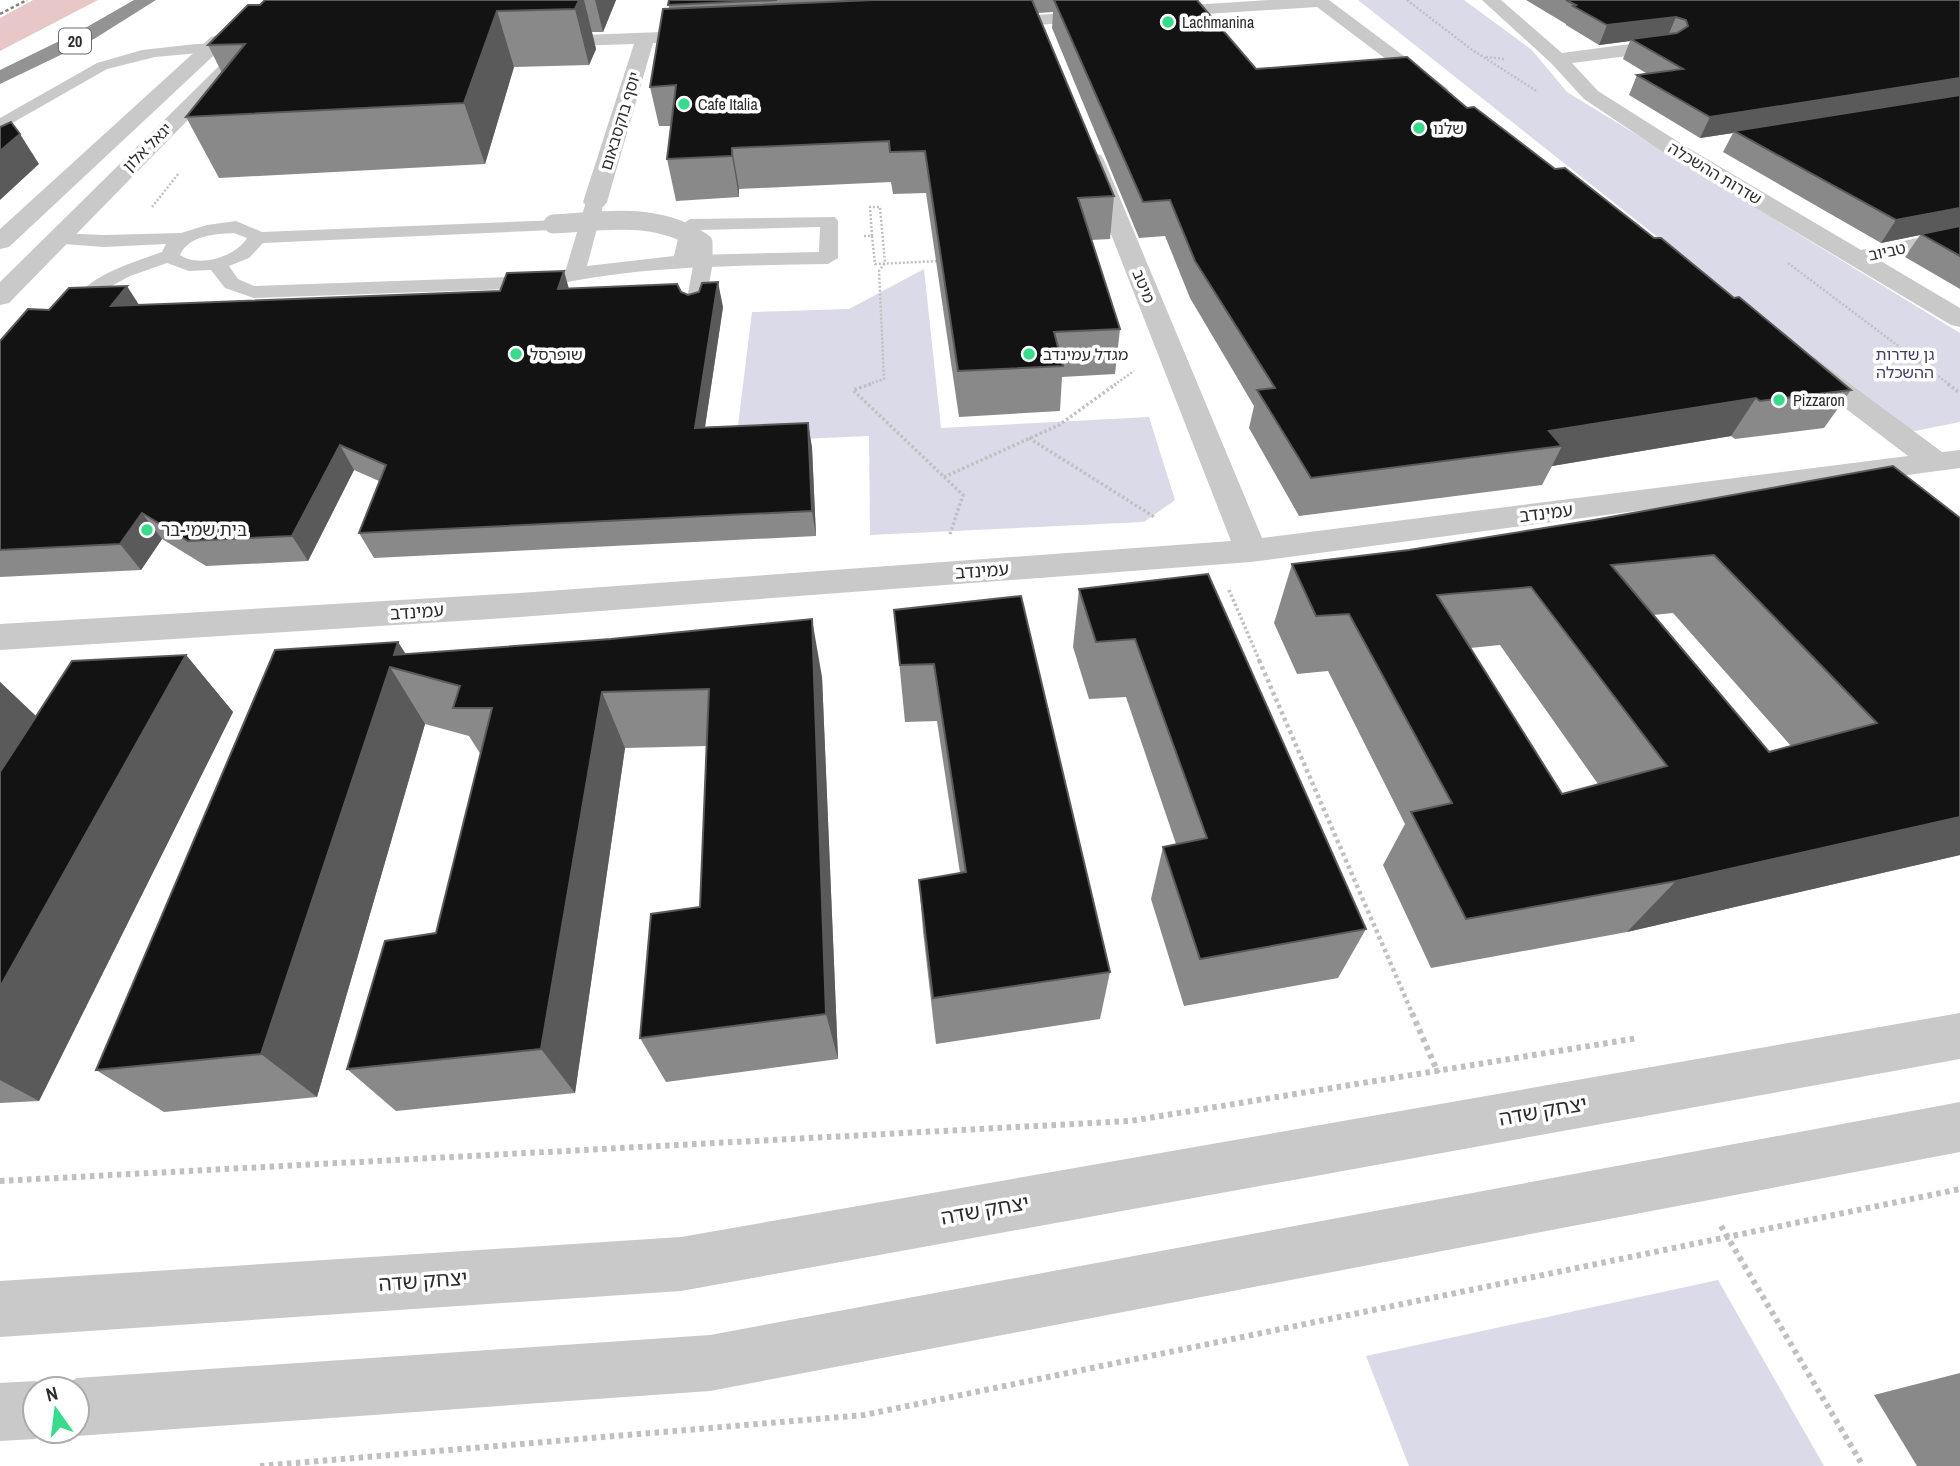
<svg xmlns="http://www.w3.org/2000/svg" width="1960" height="1466" font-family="'Archivo Narrow','Noto Sans Hebrew',sans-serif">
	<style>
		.green { fill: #dbdae9 }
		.water { fill: #e8c7c8 }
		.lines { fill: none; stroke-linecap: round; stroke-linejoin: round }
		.path-far3 { stroke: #c0c0c0; stroke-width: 2.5; stroke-dasharray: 2 2; stroke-linecap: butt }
		.path-far2 { stroke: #c0c0c0; stroke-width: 3.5; stroke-dasharray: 2.5 2.5; stroke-linecap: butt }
		.path-far1 { stroke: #c0c0c0; stroke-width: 4.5; stroke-dasharray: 3.5 3.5; stroke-linecap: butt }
		.path { stroke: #c0c0c0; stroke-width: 6; stroke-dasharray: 4.5 4.5; stroke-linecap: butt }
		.service { fill: #c9c9c9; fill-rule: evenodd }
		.minor { fill: #c9c9c9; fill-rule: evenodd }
		.tertiary { fill: #c9c9c9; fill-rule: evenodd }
		.motorway { fill: #939393; fill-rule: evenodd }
		.rail { stroke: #818181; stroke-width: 2.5; stroke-dasharray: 3.5 2.5; stroke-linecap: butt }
		.service-bridge { stroke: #c9c9c9; stroke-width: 19 }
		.wall { fill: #898989; fill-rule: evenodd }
		.shaded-wall { fill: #5a5a5a }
		.building { fill: #131313; stroke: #5a5a5a; stroke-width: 2; fill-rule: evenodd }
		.poi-dot { fill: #37db8b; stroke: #fff; stroke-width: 2.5 }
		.labels { text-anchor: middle; stroke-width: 7; stroke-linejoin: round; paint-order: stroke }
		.far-poi-label { font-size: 16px; fill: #2c2c2c; stroke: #fff; text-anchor: start }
		.shield { fill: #fff; stroke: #6b6b6b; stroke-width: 2 }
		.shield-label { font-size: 16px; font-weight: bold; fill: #2c2c2c }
		.far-street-label { font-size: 16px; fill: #2c2c2c; stroke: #fff }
		.far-park-label { font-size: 16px; fill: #413d65; stroke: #fff }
		.street-label { font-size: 18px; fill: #2c2c2c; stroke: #fff }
		.poi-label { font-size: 18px; fill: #2c2c2c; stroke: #fff; text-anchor: start }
		.near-street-label { font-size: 21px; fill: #2c2c2c; stroke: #fff }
	</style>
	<rect width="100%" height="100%" fill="#fff"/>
	<!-- green -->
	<g class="green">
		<polygon points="1358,0 1464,0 1532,50 1567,92 1960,333 1960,422 1905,433"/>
		<polygon points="924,269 941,428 1149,417 1175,500 1144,522 870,535 869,436 736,442 752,312 849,309"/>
		<polygon points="1718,1280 1824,1466 1409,1466 1366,1356"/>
	</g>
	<!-- water -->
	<polygon class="water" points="33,0 98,0 0,51 0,18"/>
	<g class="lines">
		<!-- path-far3 -->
		<g class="path-far3">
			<polyline points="1407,0 1471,49 1538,92"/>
			<polyline points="1486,57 1505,59"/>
			<polyline points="152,207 179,173"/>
			<polyline points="864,236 872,236 870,207 880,207 885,263 879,271 884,379 866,385"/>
			<polyline points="872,236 875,264 941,261"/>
			<polyline points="1788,263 1950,385"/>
			<polyline points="1114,385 1134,371"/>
		</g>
		<!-- path-far2 -->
		<g class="path-far2">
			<polyline points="871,384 853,390 963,495 950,534"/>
			<polyline points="1948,384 1960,393"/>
			<polyline points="1029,438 1156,518"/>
			<polyline points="944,477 1059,425 1116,384"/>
			<polyline points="1229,590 1260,662"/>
		</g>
		<!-- path-far1 -->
		<polyline class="path-far1" points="1259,660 1413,1015"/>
		<!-- path -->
		<g class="path">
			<polyline points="1412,1013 1438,1073"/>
			<polyline points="0,1181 1130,1121 1638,1038"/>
			<polyline points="1721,1226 1863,1466"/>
			<polyline points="260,1466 864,1415 1960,1189"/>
		</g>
		<!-- service -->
		<g class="service">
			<polygon points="196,44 210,44 217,48 210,52 155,57 107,69 0,130 0,118 97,63 142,50"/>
			<path d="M595,197l9,5 -17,64 87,-10 7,-31 9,-6 145,-2 3,4v37l-10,6c-96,2 -194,1 -288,24l-286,10 -29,-10 -14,-18 -22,1 -22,-8 -37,13 -28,15 -27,30h-14l-3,-4c29,-41 59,-49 104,-65l4,-8 -62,3 -54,-4 -2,-4 2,-4 7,-2 47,2 77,-2 26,-8 29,-4 26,11 298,-12 2,4 -2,4 -7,2 -290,13 -14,15 -20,8 9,13 16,7 286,-10 26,-7 20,-67zM820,227l-1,25 -125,3 4,-25zM234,233l13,5c-11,19 -49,30 -67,17 9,-20 35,-21 54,-22z"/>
		</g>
		<!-- minor -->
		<g class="minor">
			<polygon points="1269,0 1329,0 1448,89 1445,93 1431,93 1317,7 988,28 979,23 988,18"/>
			<polygon points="1482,0 1501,0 1562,53 1668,39 1675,41 1677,45 1668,51 1572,63 1598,91 1685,146 1861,250 1960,229 1960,243 1879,260 1960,308 1960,327 1951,325 1669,156 1584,99 1551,63"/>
			<polygon points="712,30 721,36 719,40 653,43 607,202 603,207 587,207 583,202 634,44 541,47 532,41 534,37"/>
			<polygon points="1093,153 1101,155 1104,160 1262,538 1908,456 1795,370 1791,364 1795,358 1805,356 1815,358 1942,452 1960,450 1960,468 1251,562 520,617 0,650 0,624 520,593 1231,541 1082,160 1085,155"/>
		</g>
		<!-- tertiary -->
		<g class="tertiary">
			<polygon points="286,0 305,0 9,303 0,305 0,282"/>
			<polygon points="218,35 227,41 225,45 9,247 0,249 0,229 211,37"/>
			<polygon points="1960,1013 1960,1059 681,1291 0,1337 0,1281 681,1237"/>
			<polygon points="1960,1102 1960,1152 710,1391 77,1436 65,1431 77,1431 77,1389 56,1389 77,1378 710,1335"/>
			<polygon points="35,1381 54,1389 35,1389 35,1431 54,1431 35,1439 0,1441 0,1383"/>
		</g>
		<!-- motorway -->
		<polygon class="motorway" points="134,0 156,0 94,39 0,84 0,70 80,31"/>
		<!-- rail -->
		<polyline class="rail" points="0,14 27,0"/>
		<!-- service-bridge -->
		<path class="service-bridge" d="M553,224c52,-3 105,-13 150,19v21l-8,44"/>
	</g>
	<!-- wall -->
	<g class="wall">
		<polygon points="265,0 616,0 603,32 592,32 596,49 589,65 514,67 485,164 219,178 186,117 222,73 208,45 260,5"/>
		<polygon points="669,0 1197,0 1256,69 1467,108 1654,238 1734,298 1851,390 1824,428 1735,439 1731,436 1552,466 1542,485 1299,516 1249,428 1254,406 1190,298 1165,236 1139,238 1052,28 1053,12 1038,13 1114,196 1110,239 1091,240 1120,329 1115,374 1062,377 1060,411 959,417 926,193 893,194 891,182 739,189 739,197 676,201 667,159 671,126 659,126 650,87 669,9"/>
		<polygon points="1526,0 1960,0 1960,289 1905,257 1920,235 1881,243 1723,152 1733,133 1700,138 1629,95 1637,75 1646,73 1623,59 1630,41 1599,45 1566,25 1566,24"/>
		<polygon points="569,288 681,292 723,307 705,427 808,423 812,448 816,536 374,558 359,533 379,481 354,470 308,561 206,566 162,539 141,570 0,577 0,341 49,310 139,305"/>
		<path d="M1893,466l67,389 -333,77 -196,36 -48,-103 22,-41 -77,-153 -31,3 -23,-51 18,-59 117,-14 185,-30zM1673,613l118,133 -22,6 -116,-137zM1500,645l98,139 -36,10 -92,-146z"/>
		<polygon points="1208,574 1366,929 1338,978 1184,1006 1151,899 1163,847 1176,844 1126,697 1089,699 1073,647 1079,589"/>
		<polygon points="1021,596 1110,972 1100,1019 936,1044 923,931 919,880 960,873 937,721 905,722 894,610"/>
		<polygon points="398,642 406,654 822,677 838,1059 666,1082 640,1038 700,907 707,746 625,748 575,1093 396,1111 347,1069 436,933 481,755 469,736 425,724 317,1097 164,1112 96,1070"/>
		<polygon points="186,655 233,712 39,1101 0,1103 0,682 36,716"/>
		<polygon points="1960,1373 1960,1466 1917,1466 1874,1395"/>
	</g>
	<!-- shaded-wall -->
	<g class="shaded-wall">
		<polygon points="579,0 584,0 596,49 589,65 575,9"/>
		<polygon points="595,0 616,0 603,32"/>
		<polygon points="497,11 514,67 485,164 464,103"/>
		<polygon points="1676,17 1668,36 1631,39 1630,41 1599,45 1607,25"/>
		<polygon points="1960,78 1960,97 1734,131 1733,133 1700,138 1710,117"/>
		<polygon points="20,134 39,164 0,200 0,151"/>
		<polygon points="732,148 739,189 739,197 732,156"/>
		<polygon points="1960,208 1960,227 1921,234 1920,235 1881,243 1896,220"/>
		<polygon points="564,271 571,296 558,289"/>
		<polygon points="718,282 723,307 701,453 695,428"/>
		<polygon points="127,286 143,311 111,306"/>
		<polygon points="1756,398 1731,436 1552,466 1562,446 1549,431"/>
		<polygon points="808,423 812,448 816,536 812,511"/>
		<polygon points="340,445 354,470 308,561 292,536"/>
		<polygon points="142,513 162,539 141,570 120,544"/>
		<polygon points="812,619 822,677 838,1059 826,1014"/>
		<polygon points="398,642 418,675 394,655"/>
		<polygon points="186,655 233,712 39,1101 0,1080 0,987"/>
		<polygon points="390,667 425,724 317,1097 261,1054"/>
		<polygon points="0,682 40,720 0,779"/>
		<polygon points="602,692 625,748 575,1093 541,1049"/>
		<polygon points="1960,817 1960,855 1627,932 1676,881"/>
	</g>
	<!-- building -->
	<g class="building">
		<polygon points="265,0 579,0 575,9 497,11 464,103 186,117 245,44 208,45 248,5 260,5"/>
		<polygon points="669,0 777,0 668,5"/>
		<polygon points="873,0 1032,0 1114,196 1078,198 1120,329 1054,332 1063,366 958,371 925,151 890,152 889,141 732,148 732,156 667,159 676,85 650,87 663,9"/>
		<polygon points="1054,0 1197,0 1256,69 1407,57 1467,108 1474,107 1555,169 1565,168 1654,238 1661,238 1734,298 1739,297 1851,390 1760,401 1756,398 1549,431 1562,446 1311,478 1257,390 1275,388 1195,261 1170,200 1143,202"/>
		<polygon points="1566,0 1960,0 1960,78 1710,117 1637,75 1683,69 1631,39 1677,33 1688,26 1686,20 1676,17 1607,25 1573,6 1576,5"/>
		<polygon points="1960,95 1960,208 1896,220 1734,131"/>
		<polygon points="11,122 20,134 0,151 0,127"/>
		<polygon points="1960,226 1960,256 1921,234"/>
		<polygon points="564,271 558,289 677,284 681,292 688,295 699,292 702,283 718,282 695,428 808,423 812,511 359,533 386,465 340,445 292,536 188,541 142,513 120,544 0,550 0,341 28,309 49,310 69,288 127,286 111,306 500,291 507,273"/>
		<path d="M1893,466l67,52v299l-284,64 -210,38 -55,-107 41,-9 -103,-189 -33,2 -24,-52 117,-14 185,-30zM1714,555l163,168 -108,29 -158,-187zM1531,587l136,179 -105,28 -125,-199z"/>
		<polygon points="1208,574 1366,929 1200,959 1163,847 1207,838 1135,639 1096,642 1079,589"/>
		<polygon points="1021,596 1110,972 933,998 919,880 966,872 934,664 900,665 894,610"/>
		<polygon points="812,619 826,1014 640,1038 651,914 700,907 709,689 602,692 541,1049 347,1069 385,941 436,933 492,708 453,708 460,686 390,667 261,1054 96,1070 275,650 398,642 394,655 611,639"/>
		<polygon points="186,655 0,987 0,772 72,661"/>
	</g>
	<!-- markers -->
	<g class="poi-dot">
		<circle cx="1168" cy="22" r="7"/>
		<circle cx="684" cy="104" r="7"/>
		<circle cx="1419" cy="128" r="7"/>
		<circle cx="516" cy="354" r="7"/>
		<circle cx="1029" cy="354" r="7"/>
		<circle cx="1779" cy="400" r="7"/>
		<circle cx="147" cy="530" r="7"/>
	</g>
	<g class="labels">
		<!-- far-poi labels -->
		<g class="far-poi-label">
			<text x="1182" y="28">Lachmanina</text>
			<text x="698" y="110">Cafe Italia</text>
			<text x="1433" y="134">שלנו</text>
			<text x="530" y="360">שופרסל</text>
			<text x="1043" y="360">מגדל עמינדב</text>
			<text x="1793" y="406">Pizzaron</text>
		</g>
		<!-- shield labels -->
		<rect class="shield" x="59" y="28.5" width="32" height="25" rx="5"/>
		<g class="shield-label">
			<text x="75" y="47">20</text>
		</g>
		<!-- far-street labels -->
		<g class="far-street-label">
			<text transform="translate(620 121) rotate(-73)" y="6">יוסף בוקסבאום</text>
			<text transform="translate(147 147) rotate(-45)" y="6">יגאל אלון</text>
			<text transform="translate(1715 173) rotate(31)" y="6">שדרות ההשכלה</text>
			<text transform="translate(1887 251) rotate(-12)" y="6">טביוב</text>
			<text transform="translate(1144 286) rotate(68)" y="6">מיטב</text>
		</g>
		<!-- far-park labels -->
		<g class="far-park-label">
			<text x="1905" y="360">גן שדרות<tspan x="1905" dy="18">ההשכלה</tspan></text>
		</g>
		<!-- street labels -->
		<g class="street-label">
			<text transform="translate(1546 513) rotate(-7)" y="6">עמינדב</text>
			<text transform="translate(982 571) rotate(-4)" y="6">עמינדב</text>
			<text transform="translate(417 612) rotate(-4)" y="6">עמינדב</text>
		</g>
		<!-- poi labels -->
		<g class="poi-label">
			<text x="161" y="536">בית שמי-בר</text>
		</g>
		<!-- near-street labels -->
		<g class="near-street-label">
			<text transform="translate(1543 1111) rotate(-10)" y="7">יצחק שדה</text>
			<text transform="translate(985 1210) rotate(-10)" y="7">יצחק שדה</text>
			<text transform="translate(423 1281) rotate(-4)" y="7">יצחק שדה</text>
		</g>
	</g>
	<!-- north arrow -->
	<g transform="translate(56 1410) rotate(346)"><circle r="33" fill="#ffffff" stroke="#ababab" stroke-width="2"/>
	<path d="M0-5L12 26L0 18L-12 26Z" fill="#37db8b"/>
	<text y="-10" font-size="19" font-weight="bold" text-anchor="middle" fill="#2c2c2c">N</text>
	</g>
</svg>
